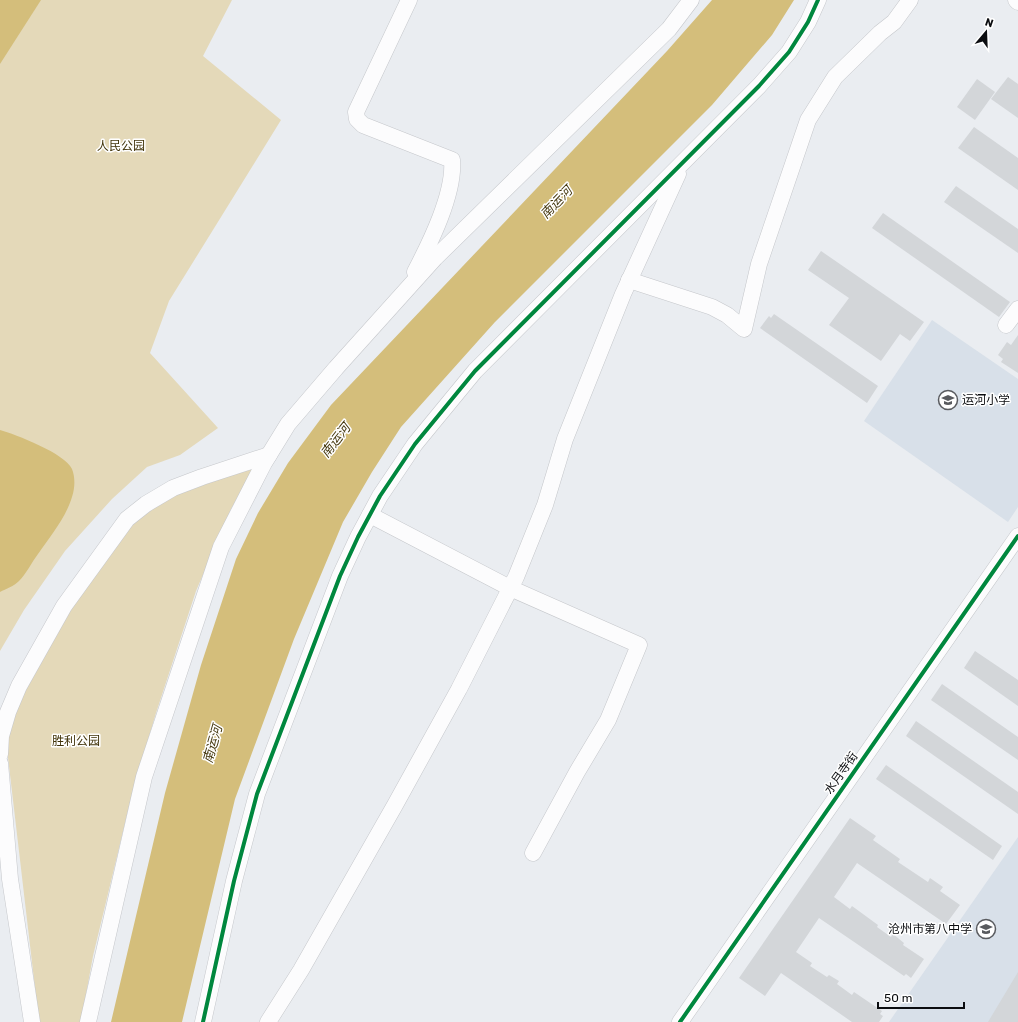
<svg xmlns="http://www.w3.org/2000/svg" width="1018" height="1022" font-family="Rubik,'Noto Sans SC',sans-serif">
	<style>
		.built { fill: #d8e0e9 }
		.green { fill: #e4d9b9 }
		.water { fill: #d4be7b }
		.building { fill: #d3d6d9 }
		.lines { fill: none; stroke-linecap: round; stroke-linejoin: round }
		.minor-casing { stroke: #c5c7cb; stroke-width: 17 }
		.minor { stroke: #fcfcfd; stroke-width: 16 }
		.cycleway-casing { stroke: #fff; stroke-width: 6 }
		.cycleway { stroke: #00873e; stroke-width: 4 }
		.labels { text-anchor: middle; stroke-width: 3; stroke-linejoin: round; paint-order: stroke }
		.park-label { font-size: 12px; fill: #403308; stroke: #fff }
		.poi-label { font-size: 12px; fill: #0b0d10; stroke: #fff; text-anchor: start }
		.street-label { font-size: 12px; fill: #0b0d10; stroke: #fff }
		.water-label { font-size: 13px; font-style: italic; fill: #44370d; stroke: #fff }
	</style>
	<rect width="100%" height="100%" fill="#eaedf1"/>
	<!-- built -->
	<g class="built">
		<polygon points="932,320 1018,379 1018,507 1008,522 864,421"/>
		<polygon points="1018,837 1018,1022 889,1022"/>
	</g>
	<!-- green -->
	<g class="green">
		<polygon points="0,0 232,0 203,56 281,120 169,301 150,353 218,428 180,455 147,467 112,499 65,551 24,610 0,651"/>
		<path d="M250,467l3,4 -22,38 -35,82 -40,122 -24,81 -39,162 -12,66h-42l-32,-273 2,-24 37,-80 75,-109c12,-11 23,-24 38,-32 28,-17 60,-26 91,-37z"/>
	</g>
	<!-- water -->
	<g class="water">
		<polygon points="0,0 41,0 0,64"/>
		<polygon points="712,0 794,0 772,35 712,105 495,322 401,427 372,472 343,522 294,639 235,799 182,1022 111,1022 165,793 201,665 236,559 258,513 288,463 331,405 667,51"/>
		<path d="M0,430c15,4 66,24 72,39 11,29 -19,63 -34,85 -6,8 -12,20 -19,27 -5,5 -13,8 -19,11z"/>
	</g>
	<!-- building -->
	<g class="building">
		<polygon points="1008,77 1018,84 1018,118 991,99"/>
		<polygon points="977,79 995,92 975,120 957,107"/>
		<polygon points="974,127 1018,158 1018,190 958,148"/>
		<polygon points="956,186 1018,229 1018,253 944,202"/>
		<polygon points="883,213 1010,302 999,317 872,228"/>
		<polygon points="821,251 924,322 910,341 900,334 881,361 829,325 849,298 808,270"/>
		<polygon points="774,314 878,386 867,403 760,328 769,316 771,318"/>
		<polygon points="1018,335 1018,373 1001,362 1003,359 998,355 1007,342 1011,345"/>
		<polygon points="975,651 1018,680 1018,706 964,668"/>
		<polygon points="942,684 1018,737 1018,760 931,700"/>
		<polygon points="916,721 1018,792 1018,814 906,736"/>
		<polygon points="886,765 1002,846 993,860 876,779"/>
		<polygon points="850,818 876,836 873,840 900,859 898,862 928,882 930,878 943,887 940,891 960,905 946,924 857,863 834,897 850,909 852,906 878,925 877,927 891,937 893,934 904,943 903,945 924,959 911,978 906,974 904,976 819,918 796,952 812,963 810,966 827,977 829,975 839,981 837,984 852,995 854,992 882,1011 880,1014 883,1016 879,1022 852,1022 781,973 765,996 739,978"/>
		<polygon points="1018,972 1018,1022 988,1022"/>
	</g>
	<g class="lines">
		<!-- minor casing -->
		<g class="minor-casing">
			<g id="minor">
				<path d="M409,0l-53,112 1,7 6,6 89,35c3,33 -22,83 -37,112"/>
				<polyline points="1016,0 1018,2"/>
				<polyline points="629,280 712,307 727,315 744,329 759,264 808,120 835,77 880,33 894,22 910,0"/>
				<polyline points="1006,325 1018,309"/>
				<polyline points="370,515 510,588 639,645 608,720 577,772 533,853"/>
				<polyline points="0,754 1,736 8,712 19,686 64,606 127,519 146,504 173,488 202,477 269,455"/>
				<polyline points="0,763 10,879 32,1022"/>
				<polyline points="88,1022 144,777 221,547 264,463 288,424 336,368 435,258 669,29 691,0"/>
				<polyline points="203,1022 234,881 257,794 340,576 358,537 380,496 415,444 475,371 759,86 789,52 808,22 818,0"/>
				<polyline points="268,1022 301,970 395,805 459,689 516,577 545,505 565,439 623,294 678,174"/>
				<polyline points="680,1022 1018,536"/>
			</g>
		</g>
		<!-- minor -->
		<use href="#minor" class="minor"/>
		<!-- cycleway casing -->
		<g class="cycleway-casing">
			<g id="cycleway">
				<polyline points="203,1022 234,881 257,794 340,576 358,537 380,496 415,444 475,371 759,86 789,52 808,22 818,0"/>
				<polyline points="680,1022 1018,536"/>
			</g>
		</g>
		<!-- cycleway -->
		<use href="#cycleway" class="cycleway"/>
	</g>
	<!-- icons -->
	<defs>
		<g id="school-ring" transform="scale(1)"><circle r="9.5" fill="#fff" stroke="#595b5f" stroke-width="1.5"/><path d="M0-5L7-2L0 1L-7-2ZM-4 1L0 2.5L4 1V4Q0 6-4 4Z" fill="#595b5f"/></g>
	</defs>
	<g fill-rule="evenodd">
		<use href="#school-ring" x="948" y="400"/>
		<use href="#school-ring" x="986" y="929"/>
	</g>
	<g class="labels">
		<!-- park labels -->
		<g class="park-label">
			<text x="121" y="150">人民公园</text>
			<text x="76" y="745">胜利公园</text>
		</g>
		<!-- poi labels -->
		<g class="poi-label">
			<text x="962" y="404">运河小学</text>
			<text x="972" y="933" text-anchor="end">沧州市第八中学</text>
		</g>
		<!-- street labels -->
		<g class="street-label">
			<text transform="translate(841 773) rotate(-55)" y="4">水月寺街</text>
		</g>
		<!-- water labels -->
		<g class="water-label">
			<text transform="translate(556 202) rotate(-46)" y="5">南运河</text>
			<text transform="translate(335 440) rotate(-52)" y="5">南运河</text>
			<text transform="translate(212 744) rotate(-74)" y="5">南运河</text>
		</g>
	</g>
	<!-- north arrow -->
	<g transform="translate(986 32) rotate(19)" stroke="#ffffff" stroke-width="3" paint-order="stroke">
	<path d="M0-3L7 15L0 10L-7 15Z" fill="#0b0d10"/>
	<text y="-6" font-size="11" font-weight="bold" text-anchor="middle" fill="#0b0d10">N</text>
	</g>
	<!-- scale -->
	<path d="M878 1002v6h86v-6" fill="none" stroke="#0b0d10" stroke-width="2"/>
	<text x="884" y="1002" font-size="12" fill="#0b0d10" stroke="#ffffff" stroke-width="3" paint-order="stroke">50 m</text>
</svg>
